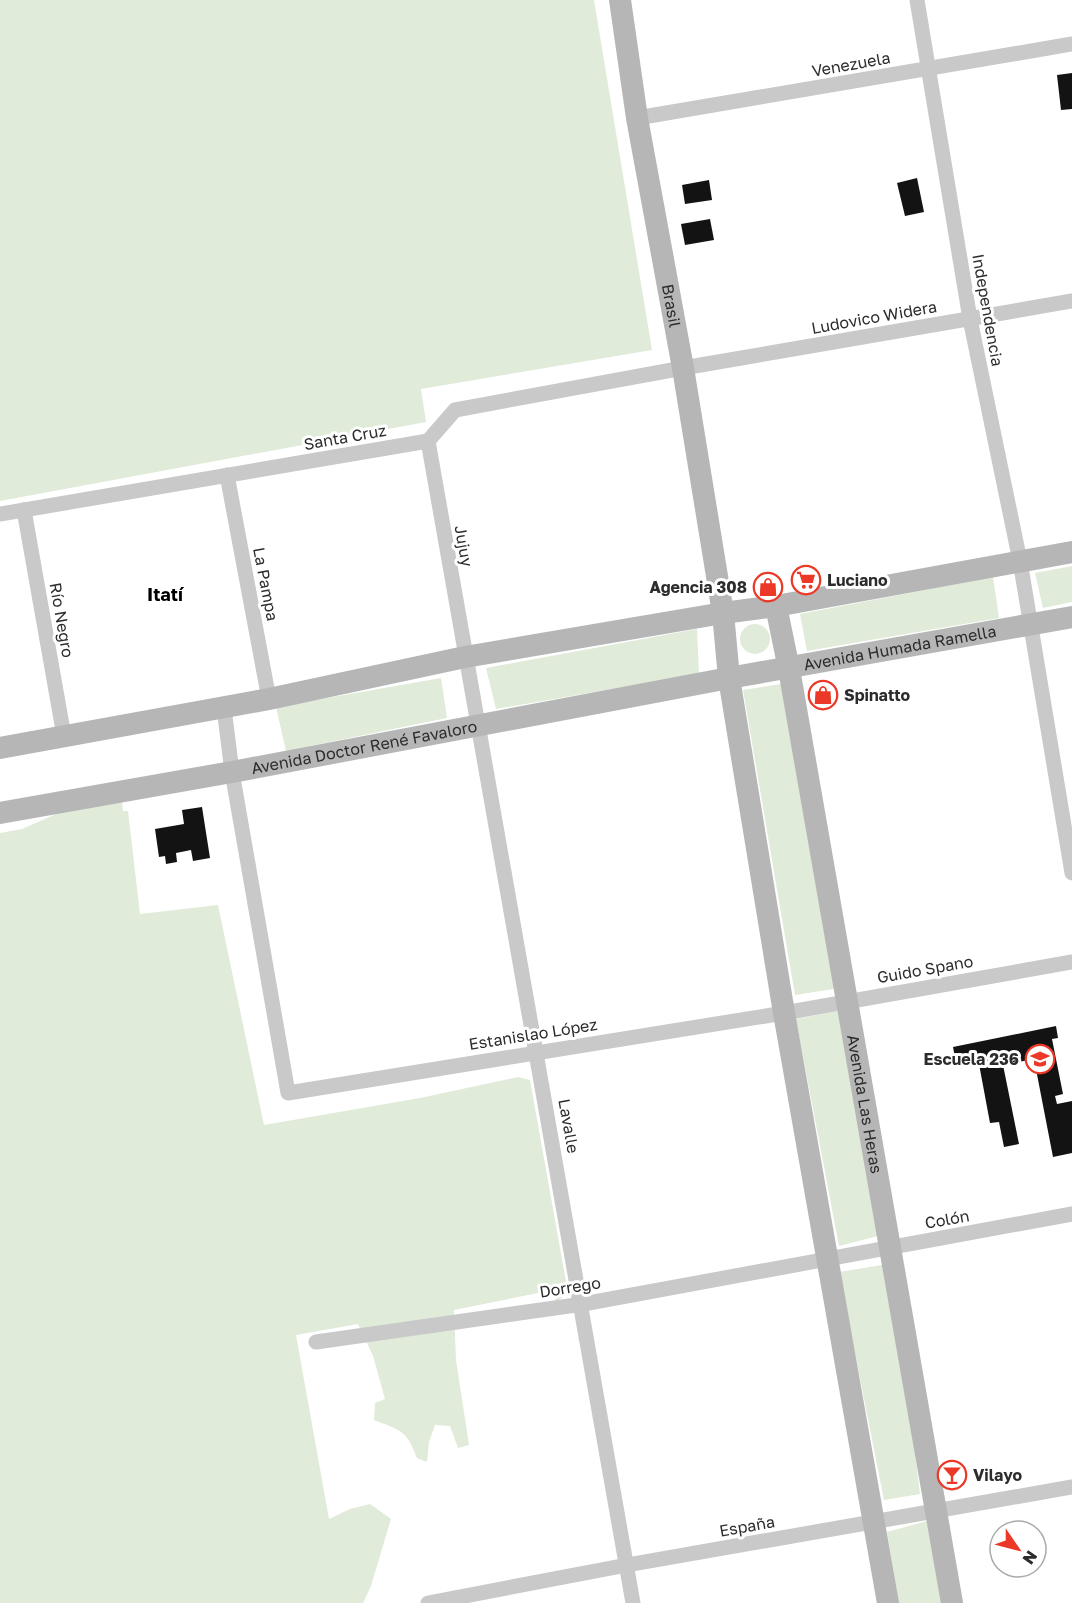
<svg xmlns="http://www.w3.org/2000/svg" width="1072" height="1603" font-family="'Golos Text',sans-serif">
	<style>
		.green { fill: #e0ebd9 }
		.building { fill: #131313 }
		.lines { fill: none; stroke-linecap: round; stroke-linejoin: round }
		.minor { stroke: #c9c9c9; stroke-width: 15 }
		.secondary { stroke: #b6b6b6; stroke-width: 22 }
		.labels { text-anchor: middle; stroke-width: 6; stroke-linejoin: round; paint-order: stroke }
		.street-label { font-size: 16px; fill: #2c2c2c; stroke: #fff }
		.poi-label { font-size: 16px; font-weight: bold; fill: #2c2c2c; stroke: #fff; text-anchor: start }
		.neighbourhood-label { font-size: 18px; font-weight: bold; fill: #000; stroke: #fff }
	</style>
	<rect width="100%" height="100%" fill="#fff"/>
	<!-- green -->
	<g class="green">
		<polygon points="0,0 594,0 652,350 421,389 426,422 0,501"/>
		<polygon points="1072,566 1072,602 1043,608 1035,573"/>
		<polygon points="993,577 999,618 807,651 800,614"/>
		<circle cx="755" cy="639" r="15"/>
		<polygon points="697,629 699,674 496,709 486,668"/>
		<polygon points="441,678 447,718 286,751 276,707"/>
		<polygon points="781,684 834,989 795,995 743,690"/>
		<path d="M122,802l1,9h5l12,103 78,-9 46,220 156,-27 98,-21 12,3 38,213 -12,9 -3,-12 -99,20 2,50 13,85 -11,3 -8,-22 -15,-1 -6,17 -2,20 -10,-4c-11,-29 -16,-27 -43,-38l1,-17 10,-4 -12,-43 -15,-32 -62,11 33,184 21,-10 20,-5 21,15 -20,67 -8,17h-363v-770l22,-4 41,-18z"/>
		<polygon points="839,1011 878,1236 839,1246 796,1019"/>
		<polygon points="882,1265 892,1265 920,1494 884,1500 839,1272"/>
		<polygon points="927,1521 942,1603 899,1603 887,1532"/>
	</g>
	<!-- building -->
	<g class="building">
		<polygon points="1072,73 1072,109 1061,110 1057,75"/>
		<polygon points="917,178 924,212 905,216 897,183"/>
		<polygon points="709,180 712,200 685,204 682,185"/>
		<polygon points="710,219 714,240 685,245 681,224"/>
		<polygon points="202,807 210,858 193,861 191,850 176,853 177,862 166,864 165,856 159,857 155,829 184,824 182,810"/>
		<polygon points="1056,1026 1058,1038 1052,1039 1063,1094 1055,1096 1057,1104 1072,1101 1072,1153 1053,1157 1034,1059 1003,1065 1019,1144 1004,1147 999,1122 990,1123 979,1064 957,1068 953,1047"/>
	</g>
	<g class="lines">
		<!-- minor -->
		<g class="minor">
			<polyline points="917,0 970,319 1020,561 1072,873"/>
			<polyline points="637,118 1072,44"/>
			<path d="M428,441c66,388 139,774 205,1162"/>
			<polyline points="227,475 269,699"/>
			<polyline points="24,510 64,736"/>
			<polyline points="0,514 428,441 455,410 683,368 1072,301"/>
			<polyline points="224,708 232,772 288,1093 784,1013 1072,962"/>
			<polyline points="316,1342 583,1304 1072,1214"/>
			<polyline points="428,1603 627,1565 1072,1487"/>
		</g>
		<!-- secondary -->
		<g class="secondary">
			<path id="s1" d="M620,0l17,118 46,250 40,245 6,65 55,335 104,590"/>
			<path id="s2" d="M776,606l13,63 163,934"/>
			<polyline points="0,748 269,699 465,657 723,613 776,606 1072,552"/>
			<path id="s3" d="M0,813l232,-41 497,-94 343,-61"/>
		</g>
	</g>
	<!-- icons -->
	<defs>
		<g id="supermarket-ring" transform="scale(1.5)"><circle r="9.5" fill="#fff" stroke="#eb3827" stroke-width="1.5"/><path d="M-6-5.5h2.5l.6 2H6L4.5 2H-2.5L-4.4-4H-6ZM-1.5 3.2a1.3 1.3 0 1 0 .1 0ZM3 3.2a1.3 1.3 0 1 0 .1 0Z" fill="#eb3827"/></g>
		<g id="shop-ring" transform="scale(1.5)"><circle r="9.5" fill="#fff" stroke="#eb3827" stroke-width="1.5"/><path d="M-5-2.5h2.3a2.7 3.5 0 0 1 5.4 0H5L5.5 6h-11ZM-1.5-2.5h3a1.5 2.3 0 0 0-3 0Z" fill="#eb3827"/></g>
		<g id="school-ring" transform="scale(1.5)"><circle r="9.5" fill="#fff" stroke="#eb3827" stroke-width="1.5"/><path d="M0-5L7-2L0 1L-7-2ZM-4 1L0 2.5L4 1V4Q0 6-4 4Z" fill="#eb3827"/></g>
		<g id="bar-ring" transform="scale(1.5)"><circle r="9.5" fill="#fff" stroke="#eb3827" stroke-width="1.5"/><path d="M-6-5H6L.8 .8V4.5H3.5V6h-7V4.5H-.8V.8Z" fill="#eb3827"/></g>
	</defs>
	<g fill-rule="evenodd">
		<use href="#supermarket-ring" x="806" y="580"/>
		<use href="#shop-ring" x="768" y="587"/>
		<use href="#shop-ring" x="823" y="695"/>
		<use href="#school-ring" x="1040" y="1059"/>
		<use href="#bar-ring" x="952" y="1475"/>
	</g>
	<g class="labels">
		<!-- street labels -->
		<g class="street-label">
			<text transform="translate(851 64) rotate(-10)" y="6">Venezuela</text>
			<text dy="6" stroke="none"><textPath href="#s1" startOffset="310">Brasil</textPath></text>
			<text transform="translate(988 310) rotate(80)" y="6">Independencia</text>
			<text transform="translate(874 317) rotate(-10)" y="6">Ludovico Widera</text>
			<text transform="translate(345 437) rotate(-10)" y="6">Santa Cruz</text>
			<text transform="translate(464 546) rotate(80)" y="6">Jujuy</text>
			<text transform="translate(266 584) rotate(79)" y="6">La Pampa</text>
			<text transform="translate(62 620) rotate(80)" y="6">Río Negro</text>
			<text dy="6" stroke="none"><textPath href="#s3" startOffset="915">Avenida Humada Ramella</textPath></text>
			<text dy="6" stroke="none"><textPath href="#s3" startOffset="370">Avenida Doctor René Favaloro</textPath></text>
			<text transform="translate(925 969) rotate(-10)" y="6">Guido Spano</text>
			<text transform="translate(533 1034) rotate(-9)" y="6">Estanislao López</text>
			<text dy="6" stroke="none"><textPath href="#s2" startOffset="506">Avenida Las Heras</textPath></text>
			<text transform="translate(569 1126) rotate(80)" y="6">Lavalle</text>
			<text transform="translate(947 1219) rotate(-10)" y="6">Colón</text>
			<text transform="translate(570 1287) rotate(-9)" y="6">Dorrego</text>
			<text transform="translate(747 1526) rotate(-10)" y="6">España</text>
		</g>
		<!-- poi labels -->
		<g class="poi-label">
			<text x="827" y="586">Luciano</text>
			<text x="747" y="593" text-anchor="end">Agencia 308</text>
			<text x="844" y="701">Spinatto</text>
			<text x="1019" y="1065" text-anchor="end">Escuela 236</text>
			<text x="973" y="1481">Vilayo</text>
		</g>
		<!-- neighbourhood labels -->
		<g class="neighbourhood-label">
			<text x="165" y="601">Itatí</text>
		</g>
	</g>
	<!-- north arrow -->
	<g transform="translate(1018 1549) rotate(125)"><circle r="28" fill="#ffffff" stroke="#ababab" stroke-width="1.5"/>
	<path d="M0-4.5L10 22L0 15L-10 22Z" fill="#eb3827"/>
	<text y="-9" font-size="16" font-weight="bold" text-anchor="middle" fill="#2c2c2c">N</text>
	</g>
</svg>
